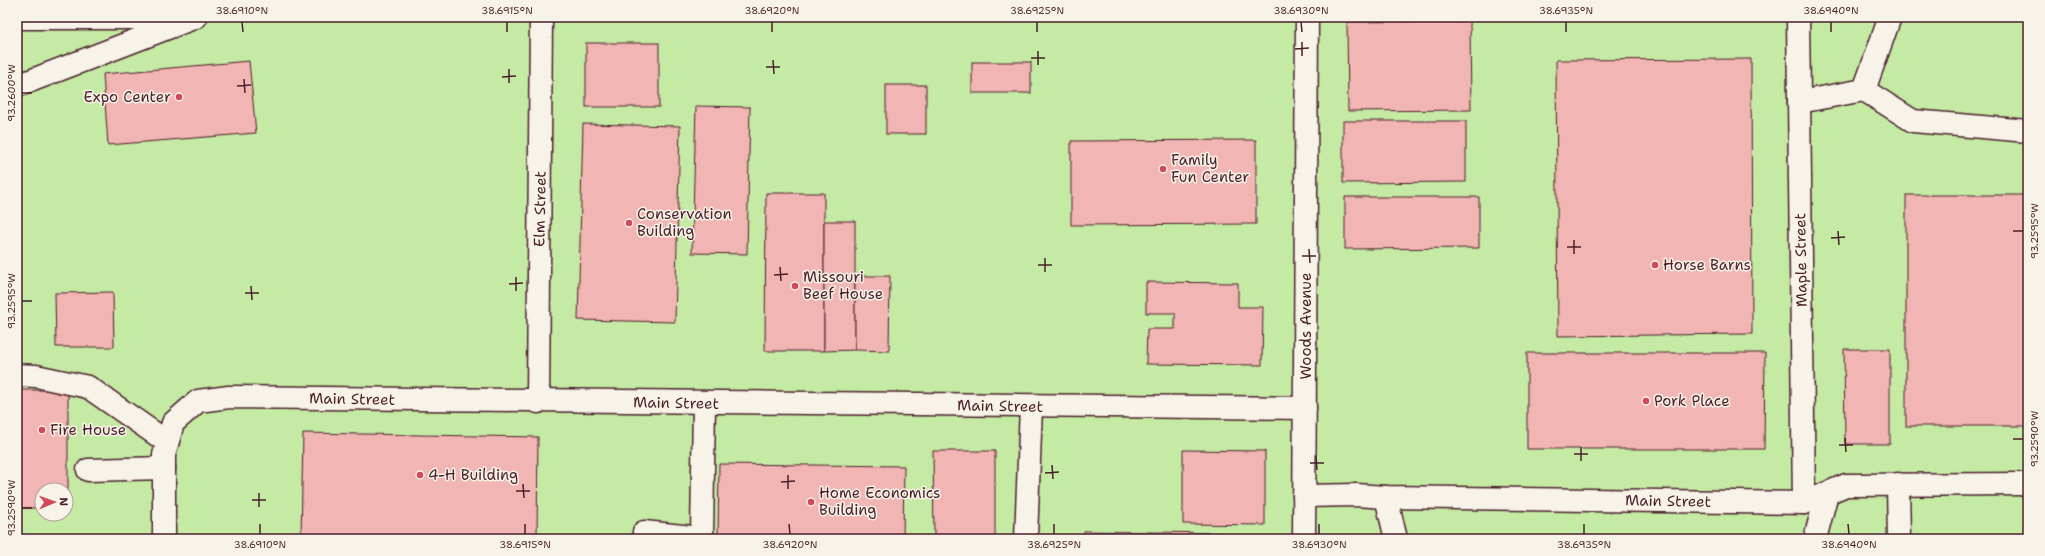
<svg xmlns="http://www.w3.org/2000/svg" width="2045" height="556" font-family="'Shantell Sans',sans-serif">
	<style>
		.green { fill: #c5eaa4; stroke: #888468; fill-rule: evenodd }
		.building { fill: #f1b5b3; stroke: #4a1f2b }
		.lines { fill: none; stroke-linecap: round; stroke-linejoin: round }
		.minor-casing { stroke: #4a1f2b; stroke-width: 25 }
		.minor { stroke: #f7f3e8; stroke-width: 22 }
		.ticks { fill: none; stroke: #4a1f2b; stroke-width: 1.5 }
		.poi-dot { fill: #d1495b; stroke: #f7f3e8; stroke-width: 1.5 }
		.labels { text-anchor: middle; stroke-width: 3; stroke-linejoin: round; paint-order: stroke }
		.poi-label { font-size: 15px; fill: #4a1f2b; stroke: #f7f3e8; text-anchor: start }
		.street-label { font-size: 15px; fill: #4a1f2b; stroke: #f7f3e8 }
		.neatline { fill: none; stroke: #4a1f2b; stroke-width: 1.5 }
		.ticks-label { font-size: 10px; text-anchor: middle; fill: #4a1f2b }
	</style>
	<rect width="100%" height="100%" fill="#f5e0d8"/>
	<filter id="ink" filterUnits="userSpaceOnUse"><feTurbulence type="fractalNoise" baseFrequency=".025" numOctaves="2"/><feDisplacementMap in="SourceGraphic" scale="8" xChannelSelector="R" yChannelSelector="G"/><feConvolveMatrix kernelMatrix="1 2 1 2 8 2 1 2 1" color-interpolation-filters="sRGB"/></filter>
	<g filter="url(#ink)">
		<!-- green -->
		<path class="green" d="M17,17h2011v522h-2011zM42,490h24v24h-24z"/>
		<!-- building -->
		<g class="building">
			<polygon points="1470,21 1471,110 1348,111 1347,22"/>
			<rect x="586" y="43" width="73" height="64"/>
			<polygon points="1751,59 1752,334 1558,336 1556,60"/>
			<polygon points="249,61 256,133 108,145 103,74"/>
			<rect x="972" y="62" width="59" height="31"/>
			<rect x="886" y="85" width="40" height="49"/>
			<polygon points="696,106 750,107 747,254 692,253"/>
			<polygon points="1343,121 1466,121 1466,182 1343,183"/>
			<polygon points="583,124 680,126 675,322 578,320"/>
			<polygon points="1256,140 1256,224 1071,225 1071,141"/>
			<polygon points="766,193 824,193 824,351 765,351"/>
			<rect x="1906" y="195" width="122" height="231"/>
			<polygon points="1345,197 1479,197 1479,248 1345,249"/>
			<polygon points="824,221 855,221 855,350 824,351"/>
			<polygon points="855,276 890,276 889,351 855,350"/>
			<polygon points="1146,282 1238,283 1238,307 1263,307 1262,365 1146,364 1147,329 1175,329 1175,313 1146,313"/>
			<polygon points="113,292 114,347 56,347 55,293"/>
			<polygon points="1844,349 1890,349 1890,444 1845,444"/>
			<polygon points="1527,353 1765,353 1764,449 1527,449"/>
			<polygon points="17,390 68,390 68,508 66,508 66,490 42,490 42,508 17,508"/>
			<polygon points="303,433 538,437 537,539 301,539"/>
			<polygon points="1183,450 1265,451 1265,525 1183,524"/>
			<polygon points="933,451 995,451 995,539 934,539"/>
			<polygon points="719,464 904,466 903,539 718,539"/>
			<polygon points="1084,531 1219,533 1219,539 1084,539"/>
		</g>
		<g class="lines">
			<!-- minor casing -->
			<g class="minor-casing">
				<g id="minor">
					<polyline points="1798,17 1804,503"/>
					<polyline points="17,18 180,18"/>
					<polyline points="17,86 196,17"/>
					<polyline points="1864,90 1913,121 2028,131"/>
					<polyline points="1799,102 1864,90 1890,17"/>
					<polyline points="17,375 36,376 88,387 167,442"/>
					<polyline points="538,402 541,17"/>
					<polyline points="88,470 164,468"/>
					<polyline points="1898,484 1899,539"/>
					<polyline points="1304,496 1356,495 1386,497 1804,503 1846,485 2028,484"/>
					<polyline points="1386,497 1396,539"/>
					<polyline points="644,532 702,538 704,403"/>
					<polyline points="164,539 164,455 173,423 198,401 229,397 1305,408"/>
					<polyline points="1026,539 1031,406"/>
					<polyline points="1304,539 1307,17"/>
					<polyline points="1815,539 1827,493"/>
				</g>
			</g>
			<!-- minor -->
			<use href="#minor" class="minor"/>
		</g>
	</g>
	<!-- ticks -->
	<path class="ticks" d="M242,22l1,10M507,22v10M772,22v10M1037,22v10M1301,22l1,10M1566,22v10M1831,22v10M1302,42v14M1295,49l14,-1M1038,51v14M1031,58h14M773,60l1,14M766,67h14M509,69v14M502,77l14,-1M244,79l1,14M237,86l14,-1M22,93h10M1838,231l1,14M2013,231h10M1831,238l14,-1M1574,240v14M1567,247h14M1309,249l1,14M1302,256h14M1045,258v14M1038,265h14M780,267l1,14M774,275l14,-1M516,277v14M509,284l14,-1M251,286l1,14M245,293h14M22,301h10M1845,438l1,14M2013,439h10M1839,445h14M1581,447v14M1574,454h14M1316,456l1,14M1310,463h14M1052,465l1,14M1045,473l14,-1M788,475v14M781,482l14,-1M523,484l1,14M516,491h14M259,493v14M252,500h14M22,508h10M260,524v10M525,524v10M789,524l1,10M1054,524v10M1319,524v10M1584,524v10M1848,524l1,10"/>
	<!-- markers -->
	<g class="poi-dot">
		<circle cx="179" cy="97" r="4"/>
		<circle cx="1163" cy="169" r="4"/>
		<circle cx="629" cy="223" r="4"/>
		<circle cx="1655" cy="265" r="4"/>
		<circle cx="795" cy="286" r="4"/>
		<circle cx="1646" cy="401" r="4"/>
		<circle cx="42" cy="430" r="4"/>
		<circle cx="420" cy="475" r="4"/>
		<circle cx="811" cy="502" r="4"/>
	</g>
	<g class="labels">
		<!-- poi labels -->
		<g class="poi-label">
			<text x="171" y="102" text-anchor="end">Expo Center</text>
			<text x="1171" y="165">Family<tspan x="1171" dy="17">Fun Center</tspan></text>
			<text x="637" y="219">Conservation<tspan x="637" dy="17">Building</tspan></text>
			<text x="1663" y="270">Horse Barns</text>
			<text x="803" y="282">Missouri<tspan x="803" dy="17">Beef House</tspan></text>
			<text x="1654" y="406">Pork Place</text>
			<text x="50" y="435">Fire House</text>
			<text x="428" y="480">4-H Building</text>
			<text x="819" y="498">Home Economics<tspan x="819" dy="17">Building</tspan></text>
		</g>
		<!-- street labels -->
		<g class="street-label">
			<text transform="translate(540 209) rotate(-89)" y="5">Elm Street</text>
			<text transform="translate(1801 260) rotate(-91)" y="5">Maple Street</text>
			<text transform="translate(1306 326) rotate(-90)" y="5">Woods Avenue</text>
			<text transform="translate(352 399) rotate(1)" y="5">Main Street</text>
			<text transform="translate(676 403) rotate(1)" y="5">Main Street</text>
			<text transform="translate(1000 406) rotate(1)" y="5">Main Street</text>
			<text transform="translate(1668 501) rotate(1)" y="5">Main Street</text>
		</g>
	</g>
	<!-- margin -->
	<rect width="2045" height="556" fill="none" stroke="#f7f3e8" stroke-width="44"/>
	<!-- north arrow -->
	<g transform="translate(54 502) rotate(88)"><circle r="19" fill="#f7f3e8" stroke="#b29e9c"/>
	<path d="M0-3L7 15L0 10L-7 15Z" fill="#d1495b"/>
	<text y="-6" font-size="11" font-weight="bold" text-anchor="middle" fill="#4a1f2b">N</text>
	</g>
	<rect x="22" y="22" width="2001" height="512" class="neatline"/>
	<g class="ticks-label">
		<text x="242" y="14">38.6910°N</text>
		<text x="507" y="14">38.6915°N</text>
		<text x="772" y="14">38.6920°N</text>
		<text x="1037" y="14">38.6925°N</text>
		<text x="1301" y="14">38.6930°N</text>
		<text x="1566" y="14">38.6935°N</text>
		<text x="1831" y="14">38.6940°N</text>
		<text transform="translate(11 93) rotate(-90)" y="4">93.2600°W</text>
		<text transform="translate(2034 231) rotate(-90)" y="4">93.2595°W</text>
		<text transform="translate(11 301) rotate(-90)" y="4">93.2595°W</text>
		<text transform="translate(2034 439) rotate(-90)" y="4">93.2590°W</text>
		<text transform="translate(11 508) rotate(-90)" y="4">93.2590°W</text>
		<text x="260" y="548">38.6910°N</text>
		<text x="525" y="548">38.6915°N</text>
		<text x="790" y="548">38.6920°N</text>
		<text x="1054" y="548">38.6925°N</text>
		<text x="1319" y="548">38.6930°N</text>
		<text x="1584" y="548">38.6935°N</text>
		<text x="1849" y="548">38.6940°N</text>
	</g>
</svg>
